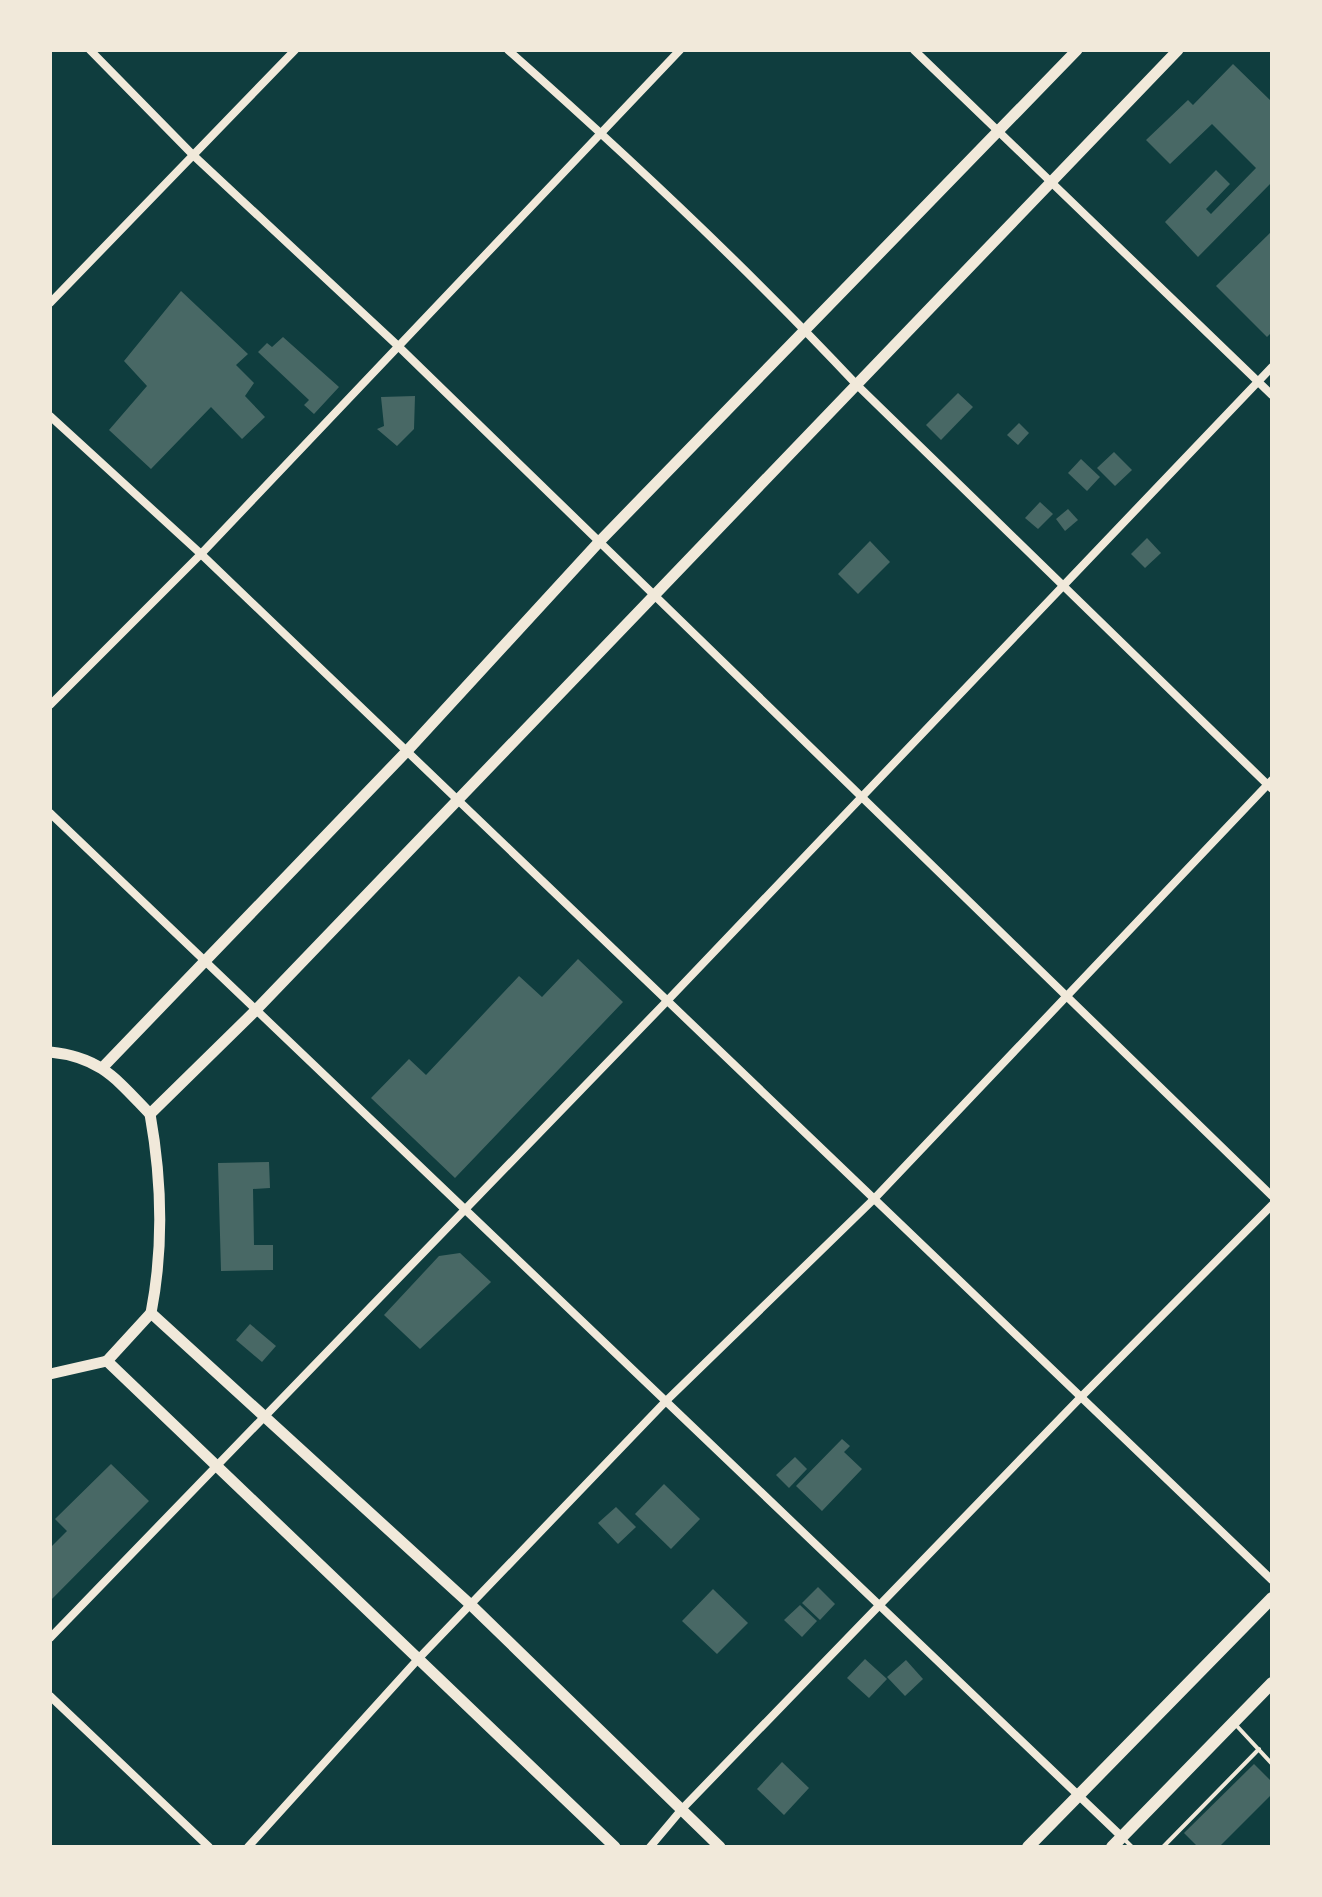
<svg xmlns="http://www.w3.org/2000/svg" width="1322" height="1897" font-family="'DM Sans',sans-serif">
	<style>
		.building { fill: #486865 }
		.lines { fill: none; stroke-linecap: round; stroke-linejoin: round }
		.service { stroke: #f1e9da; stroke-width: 4 }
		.minor { stroke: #f1e9da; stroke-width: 8 }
		.secondary { stroke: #f1e9da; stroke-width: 11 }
		.primary { stroke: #f1e9da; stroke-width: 12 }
	</style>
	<rect width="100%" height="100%" fill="#0f3d3e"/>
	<!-- building -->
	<g class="building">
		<polygon points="1233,64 1272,102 1272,182 1198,257 1165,222 1216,170 1230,184 1206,209 1211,214 1256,168 1212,124 1170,164 1146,140 1188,100 1193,105"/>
		<polygon points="1272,231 1272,332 1267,337 1216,286"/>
		<polygon points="181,291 248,354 236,365 254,383 245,396 265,417 242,439 211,407 151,469 109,430 147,386 124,361"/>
		<polygon points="283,337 339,387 314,414 304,405 309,400 258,352 267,343 272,347"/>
		<polygon points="958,393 973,407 941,440 926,425"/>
		<polygon points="415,396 414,429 397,446 377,429 384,426 381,397"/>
		<polygon points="1019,423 1029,433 1018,445 1007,435"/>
		<polygon points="1114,452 1132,470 1115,486 1097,468"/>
		<polygon points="1081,459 1100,477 1087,491 1068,473"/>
		<polygon points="1040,502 1053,514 1038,529 1025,518"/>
		<polygon points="1068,509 1078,520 1065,531 1056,519"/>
		<polygon points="1147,538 1161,553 1145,568 1131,554"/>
		<polygon points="870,541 890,562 858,594 838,574"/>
		<polygon points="578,959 623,1002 455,1178 371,1098 409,1059 426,1075 519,976 542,997"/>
		<polygon points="269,1162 270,1188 253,1189 254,1245 273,1245 273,1270 221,1271 218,1163"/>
		<polygon points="460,1253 491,1282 420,1349 384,1315 439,1256"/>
		<polygon points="250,1324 276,1346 262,1362 236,1340"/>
		<polygon points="842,1439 850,1446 844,1452 862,1469 822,1511 796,1486"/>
		<polygon points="795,1457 807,1469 789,1488 776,1475"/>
		<polygon points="111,1464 149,1501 50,1601 50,1548 67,1531 55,1519"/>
		<polygon points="664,1484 700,1519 671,1549 635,1514"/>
		<polygon points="616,1507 636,1527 618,1544 598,1523"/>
		<polygon points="818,1587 835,1604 820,1620 802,1603"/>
		<polygon points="713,1589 748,1623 717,1654 682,1621"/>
		<polygon points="800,1605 817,1621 802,1637 784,1620"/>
		<polygon points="865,1659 887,1679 869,1698 847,1678"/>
		<polygon points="906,1660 923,1679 905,1696 887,1677"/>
		<polygon points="782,1762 809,1788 784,1815 757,1789"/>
		<polygon points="1254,1764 1272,1782 1272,1794 1219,1847 1198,1847 1184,1833"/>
	</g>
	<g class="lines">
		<!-- service -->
		<g class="service">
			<polyline points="1235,1724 1272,1764"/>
			<polyline points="1122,1837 1132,1847"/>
			<polyline points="1163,1847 1259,1749"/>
		</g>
		<!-- minor -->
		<g class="minor">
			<polyline points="90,50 193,155 397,345 1272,1196"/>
			<path d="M508,50c120,106 238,217 348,334l416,405"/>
			<polyline points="914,50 1272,395"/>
			<polyline points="50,303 295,50"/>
			<polyline points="50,416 201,554 1272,1580"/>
			<polyline points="50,705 201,554 680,50"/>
			<polyline points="50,813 1122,1837"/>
			<polyline points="50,1638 667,1001 1272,367"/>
			<polyline points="50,1696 209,1847"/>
			<polyline points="248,1847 420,1657 665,1402 874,1199 1272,780"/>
			<polyline points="650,1847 682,1809 1081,1397 1272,1205"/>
		</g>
		<!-- secondary -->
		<g class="secondary">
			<path d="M50,1052c51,5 67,28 100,62"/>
			<polyline points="104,1066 407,751 599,542 1077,50"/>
			<polyline points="150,1114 255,1011 1178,50"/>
			<path d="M150,1114c12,67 14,132 1,199"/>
			<polyline points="151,1313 472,1606 720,1847"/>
			<polyline points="107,1361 615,1847"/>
			<polyline points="107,1361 151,1313"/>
			<polyline points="50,1374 107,1361"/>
		</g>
		<!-- primary -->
		<g class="primary">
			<polyline points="1028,1847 1272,1598"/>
			<polyline points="1112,1847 1272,1683"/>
		</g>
	</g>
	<!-- border -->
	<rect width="1322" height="1897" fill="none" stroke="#f1e9da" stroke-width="104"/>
</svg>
